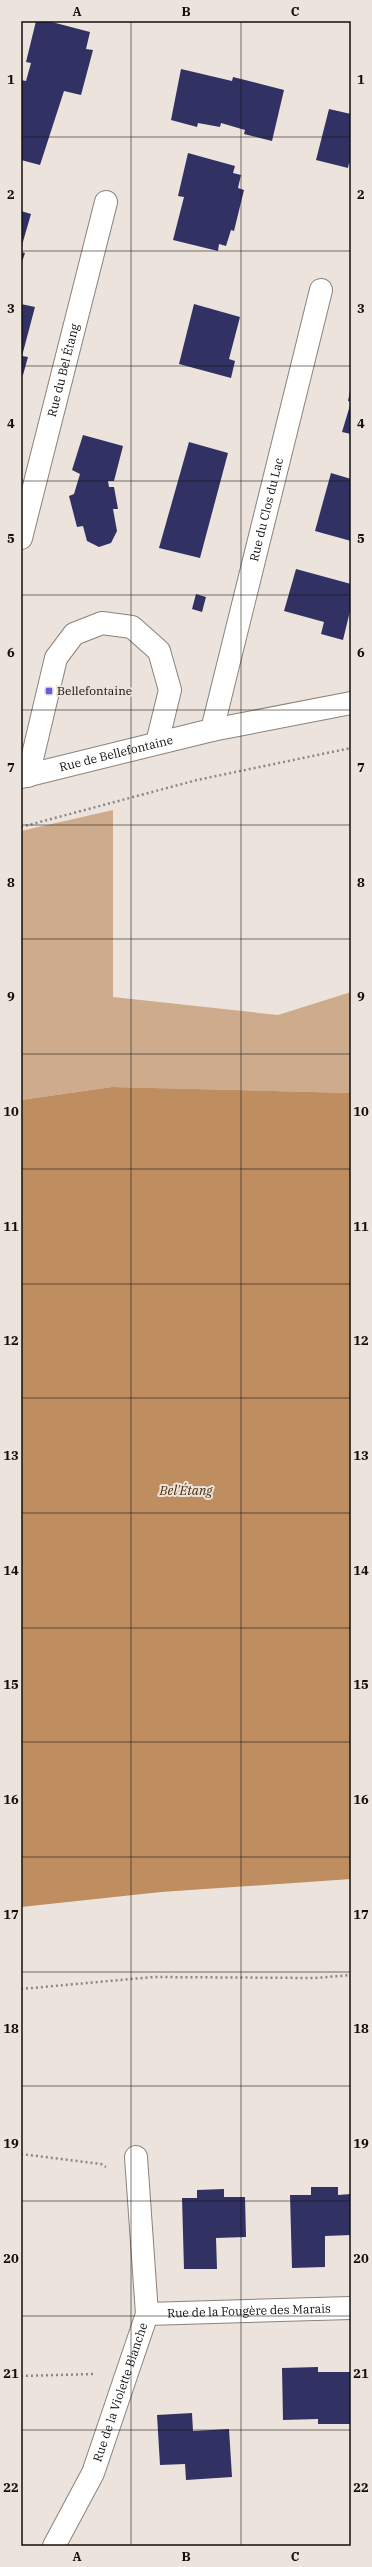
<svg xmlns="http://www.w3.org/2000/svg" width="372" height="2567" font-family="'IBM Plex Serif',serif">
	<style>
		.green { fill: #ceab8d }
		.water { fill: #be8d60 }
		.building { fill: #313263 }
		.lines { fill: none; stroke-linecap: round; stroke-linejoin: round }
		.street-casing { stroke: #8b827c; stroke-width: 24 }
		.secondary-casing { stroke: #8b827c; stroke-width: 24 }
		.path { stroke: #8d8782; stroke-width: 2.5; stroke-dasharray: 2 3; stroke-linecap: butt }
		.street { stroke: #fff; stroke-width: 22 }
		.secondary { stroke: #fff; stroke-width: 22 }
		.grid { fill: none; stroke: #110f0c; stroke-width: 1; stroke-opacity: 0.55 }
		.poi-dot { fill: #645fd8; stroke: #ece3dc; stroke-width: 1.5 }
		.labels { text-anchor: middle; stroke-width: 4; stroke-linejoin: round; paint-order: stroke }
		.street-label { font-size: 12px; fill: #110f0c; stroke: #ece3dc }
		.poi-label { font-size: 12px; fill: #110f0c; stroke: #ece3dc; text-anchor: start }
		.water-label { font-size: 13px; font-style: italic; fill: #492803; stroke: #ece3dc }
		.neatline { fill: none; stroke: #110f0c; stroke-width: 1.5 }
		.grid-label { font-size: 13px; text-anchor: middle; font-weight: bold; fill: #110f0c }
	</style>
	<rect width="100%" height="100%" fill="#ece3dc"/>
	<!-- green -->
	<polygon class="green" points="113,810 113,997 278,1015 351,992 351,1093 112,1087 21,1100 21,831"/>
	<!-- water -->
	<polygon class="water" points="112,1087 351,1093 351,1879 161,1892 21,1907 21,1100"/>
	<!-- building -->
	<g class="building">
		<polygon points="36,21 48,21 90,32 86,49 93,50 81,95 64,91 40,165 21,160 21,80 26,81 31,63 26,62"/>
		<polygon points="181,69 232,81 233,77 284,90 272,141 244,134 245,130 221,123 220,127 198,123 197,127 171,120"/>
		<polygon points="329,109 351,114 351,163 349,163 348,168 316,160"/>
		<polygon points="188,153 235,166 233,173 241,175 238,188 244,190 234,231 231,230 226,246 219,244 218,251 173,240 184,197 178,196"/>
		<polygon points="21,211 31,214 22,245 21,244"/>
		<polygon points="21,252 25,253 21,265"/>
		<polygon points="21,304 35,307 22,356 28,357 23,375 21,375"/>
		<polygon points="194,304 240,317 229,359 235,361 231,378 179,364"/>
		<polygon points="350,391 351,391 351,402 348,401"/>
		<polygon points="351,402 351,434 342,432"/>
		<polygon points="83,435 123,446 114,481 108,481 109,487 114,487 118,509 113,509 117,531 111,543 99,547 87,541 83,526 77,527 69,496 74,494 80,474 72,470"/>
		<polygon points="189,442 228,453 200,558 159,548"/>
		<polygon points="331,473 351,479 351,541 315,531"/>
		<polygon points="296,569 351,584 351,607 343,640 321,634 324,622 284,611"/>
		<polygon points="196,594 206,597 202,612 192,609"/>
		<polygon points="311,2187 338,2187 338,2195 351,2194 351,2235 325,2236 325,2267 292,2268 290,2195 311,2195"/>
		<polygon points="224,2189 224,2197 245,2197 246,2237 216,2238 217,2269 184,2269 182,2198 197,2198 197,2190"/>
		<polygon points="318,2367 318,2372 351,2372 351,2424 318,2424 318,2419 283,2420 282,2368"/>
		<polygon points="192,2413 193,2431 229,2429 232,2477 186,2480 185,2464 160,2465 157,2415"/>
	</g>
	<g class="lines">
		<!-- street casing -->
		<g class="street-casing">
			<g id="street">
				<path id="s1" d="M21,538l85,-336"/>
				<path id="s2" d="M212,730l109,-440"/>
				<polyline points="28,776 56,658 74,634 102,623 132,627 159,651 170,690 157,743"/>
				<path id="s3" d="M147,2314l204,-6"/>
				<path id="s4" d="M54,2546l39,-73 54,-159 -11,-157"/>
			</g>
		</g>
		<!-- secondary casing -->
		<g class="secondary-casing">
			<g id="secondary">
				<path id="s5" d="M21,777l191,-47 139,-27"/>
			</g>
		</g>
		<!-- path -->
		<g class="path">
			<polyline points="21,827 197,780 351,748"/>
			<polyline points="21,1989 153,1977 315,1978 351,1975"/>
			<polyline points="21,2154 101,2164 106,2167"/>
			<polyline points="21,2376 94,2374"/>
		</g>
		<!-- street -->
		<use href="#street" class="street"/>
		<!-- secondary -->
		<use href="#secondary" class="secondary"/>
	</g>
	<!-- grid -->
	<path class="grid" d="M131,21v2525M241,21v2525M21,137h330M21,251h330M21,366h330M21,481h330M21,595h330M21,710h330M21,825h330M21,939h330M21,1054h330M21,1169h330M21,1284h330M21,1398h330M21,1513h330M21,1628h330M21,1742h330M21,1857h330M21,1972h330M21,2086h330M21,2201h330M21,2316h330M21,2430h330"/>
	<!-- markers -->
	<rect class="poi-dot" x="45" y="687" width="8" height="8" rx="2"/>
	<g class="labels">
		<!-- street labels -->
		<g class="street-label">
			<text dy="4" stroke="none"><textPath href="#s1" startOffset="173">Rue du Bel Étang</textPath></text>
			<text dy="4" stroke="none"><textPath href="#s2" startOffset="227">Rue du Clos du Lac</textPath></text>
			<text dy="4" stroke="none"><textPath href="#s5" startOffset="98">Rue de Bellefontaine</textPath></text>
			<text dy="4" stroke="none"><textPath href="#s3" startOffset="102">Rue de la Fougère des Marais</textPath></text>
			<text dy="4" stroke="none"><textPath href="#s4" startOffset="168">Rue de la Violette Blanche</textPath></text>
		</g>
		<!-- poi labels -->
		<g class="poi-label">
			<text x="57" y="695">Bellefontaine</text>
		</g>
		<!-- water labels -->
		<g class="water-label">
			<text x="186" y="1495">Bel'Étang</text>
		</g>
	</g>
	<!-- border -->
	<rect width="372" height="2567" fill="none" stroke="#ece3dc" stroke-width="44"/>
	<rect x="22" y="22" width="328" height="2523" class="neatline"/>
	<g class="grid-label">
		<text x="77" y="16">A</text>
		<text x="186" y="16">B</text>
		<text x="295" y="16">C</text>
		<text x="11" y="84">1</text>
		<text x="361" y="84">1</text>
		<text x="11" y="199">2</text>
		<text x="361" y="199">2</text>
		<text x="11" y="313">3</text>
		<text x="361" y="313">3</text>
		<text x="11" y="428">4</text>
		<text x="361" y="428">4</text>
		<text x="11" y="543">5</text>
		<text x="361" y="543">5</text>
		<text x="11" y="657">6</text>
		<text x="361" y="657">6</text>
		<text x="11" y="772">7</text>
		<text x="361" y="772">7</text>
		<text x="11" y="887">8</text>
		<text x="361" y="887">8</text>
		<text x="11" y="1001">9</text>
		<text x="361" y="1001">9</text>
		<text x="11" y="1116">10</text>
		<text x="361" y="1116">10</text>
		<text x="11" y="1231">11</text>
		<text x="361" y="1231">11</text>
		<text x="11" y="1345">12</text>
		<text x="361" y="1345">12</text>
		<text x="11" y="1460">13</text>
		<text x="361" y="1460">13</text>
		<text x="11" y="1575">14</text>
		<text x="361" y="1575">14</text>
		<text x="11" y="1689">15</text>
		<text x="361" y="1689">15</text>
		<text x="11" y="1804">16</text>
		<text x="361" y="1804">16</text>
		<text x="11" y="1919">17</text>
		<text x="361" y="1919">17</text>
		<text x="11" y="2033">18</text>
		<text x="361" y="2033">18</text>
		<text x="11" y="2148">19</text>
		<text x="361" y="2148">19</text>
		<text x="11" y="2263">20</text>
		<text x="361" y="2263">20</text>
		<text x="11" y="2378">21</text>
		<text x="361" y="2378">21</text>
		<text x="11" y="2492">22</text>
		<text x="361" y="2492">22</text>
		<text x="77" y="2561">A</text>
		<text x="186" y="2561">B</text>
		<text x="295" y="2561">C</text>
	</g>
</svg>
